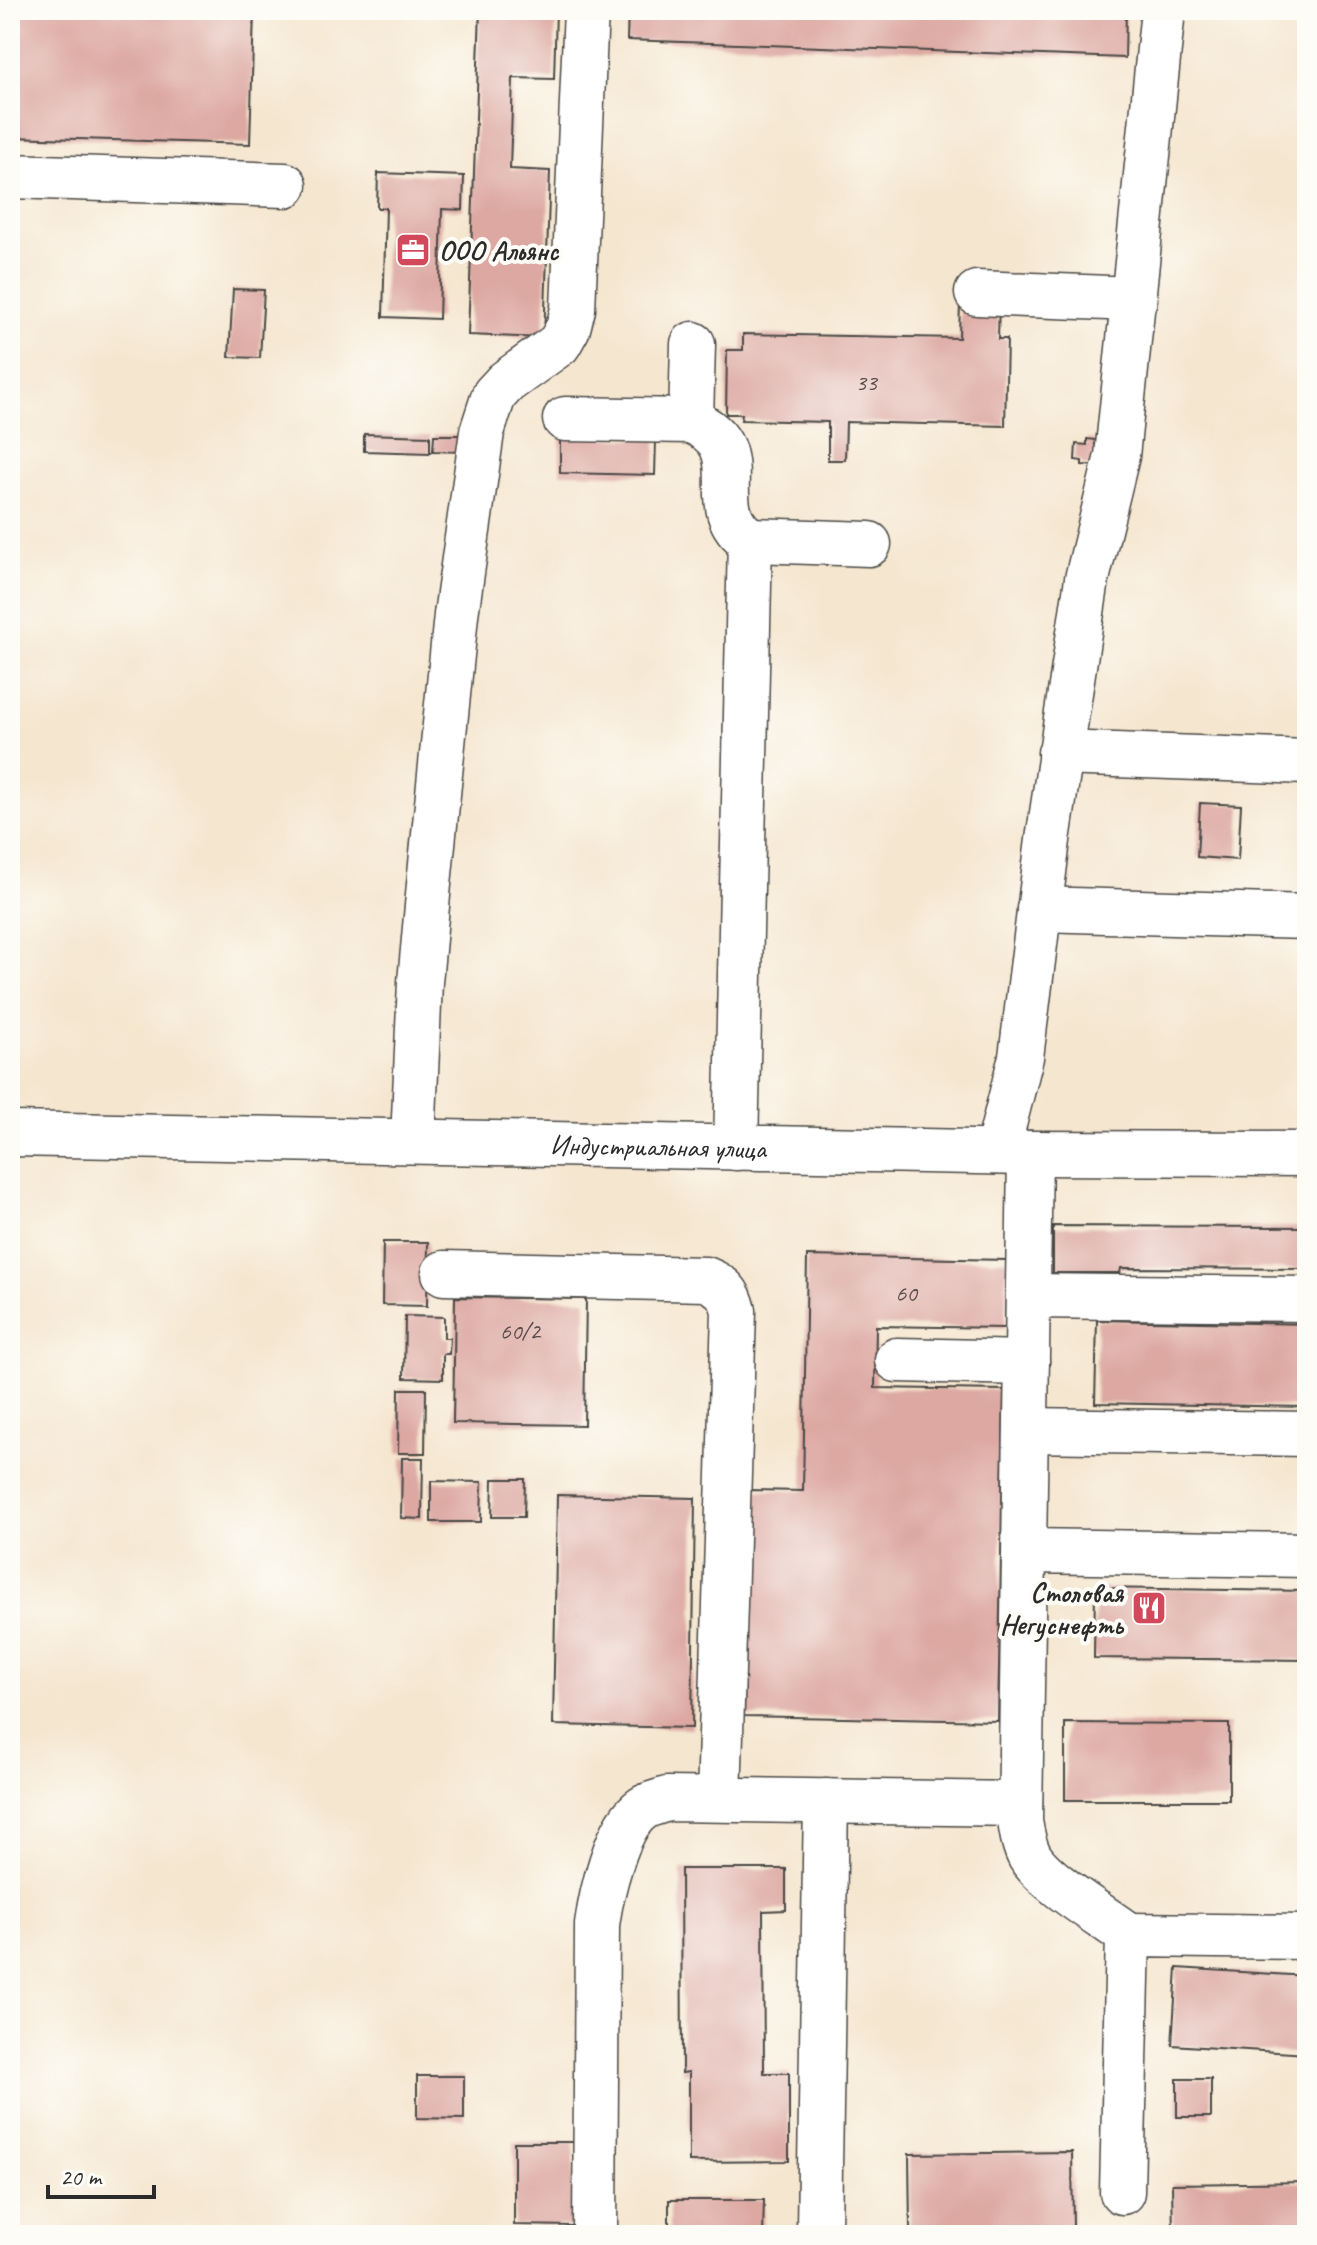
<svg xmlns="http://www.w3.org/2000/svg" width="1317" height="2245" font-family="Caveat,sans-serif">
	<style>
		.building { fill: #dda8a2 }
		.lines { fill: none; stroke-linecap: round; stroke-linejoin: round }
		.minor-casing { stroke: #494744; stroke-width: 47 }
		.minor { stroke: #fff; stroke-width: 44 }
		.labels { text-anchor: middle; stroke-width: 8; stroke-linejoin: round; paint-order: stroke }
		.number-label { font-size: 24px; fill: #584a49 }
		.poi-label { font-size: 28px; font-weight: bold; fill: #2b2b2b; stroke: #fdfcf7; text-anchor: start }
		.street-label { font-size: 28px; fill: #2b2b2b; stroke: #fdfcf7 }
	</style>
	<rect width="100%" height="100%" fill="#fdfcf7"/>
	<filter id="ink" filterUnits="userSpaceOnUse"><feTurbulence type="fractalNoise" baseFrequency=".0125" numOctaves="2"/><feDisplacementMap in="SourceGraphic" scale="16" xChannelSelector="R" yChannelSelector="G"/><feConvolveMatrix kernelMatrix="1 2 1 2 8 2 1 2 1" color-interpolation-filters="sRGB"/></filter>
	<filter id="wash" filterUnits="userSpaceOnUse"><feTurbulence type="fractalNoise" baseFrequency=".006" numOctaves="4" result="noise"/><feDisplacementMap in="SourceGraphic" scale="32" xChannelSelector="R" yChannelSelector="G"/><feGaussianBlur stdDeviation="1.8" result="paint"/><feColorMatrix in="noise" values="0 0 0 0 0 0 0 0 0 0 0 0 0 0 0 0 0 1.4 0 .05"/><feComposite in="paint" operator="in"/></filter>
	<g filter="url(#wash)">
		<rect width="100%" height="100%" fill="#f5e6cf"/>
		<g id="blocks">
			<!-- building -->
			<g class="building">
				<polygon points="10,10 254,11 250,144 10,137"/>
				<polygon points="480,10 556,10 554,79 513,78 510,169 550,171 544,338 468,335"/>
				<polygon points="628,10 1126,10 1125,58 627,40"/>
				<polygon points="378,173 464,176 463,210 442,209 439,319 383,317 386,208 377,208"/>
				<polygon points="233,289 264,290 260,358 229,357"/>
				<polygon points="960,302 999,303 998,339 1007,339 1005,426 846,422 845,460 828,460 828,422 741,420 742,414 726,414 727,350 743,350 743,334 959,338"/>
				<polygon points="364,434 430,436 430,453 364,451"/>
				<polygon points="434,435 463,435 463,452 433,451"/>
				<polygon points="560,438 656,439 655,475 560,473"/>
				<polygon points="1087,439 1096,440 1095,445 1106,445 1097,466 1082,465 1082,461 1075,460 1076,444 1087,445"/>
				<polygon points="1200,803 1241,805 1238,860 1197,857"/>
				<polygon points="1053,1226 1307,1227 1307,1269 1121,1268 1120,1273 1053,1273"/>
				<polygon points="383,1242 428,1242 427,1306 382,1305"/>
				<polygon points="807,1256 1007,1260 1005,1328 876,1326 875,1388 1004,1390 998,1721 744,1716 748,1490 803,1491"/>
				<polygon points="455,1297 586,1299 584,1425 453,1423"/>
				<polygon points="405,1316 444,1317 444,1338 450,1338 449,1354 443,1354 443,1379 404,1378"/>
				<polygon points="1097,1320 1307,1324 1307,1407 1095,1403"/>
				<polygon points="399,1389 426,1389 425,1453 398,1453"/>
				<polygon points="402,1458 423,1458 422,1519 401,1518"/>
				<polygon points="493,1479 525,1479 524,1517 492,1517"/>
				<polygon points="431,1481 482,1482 481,1522 431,1522"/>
				<polygon points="557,1495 695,1498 692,1728 553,1725"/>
				<polygon points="1095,1588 1307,1591 1307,1660 1094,1658"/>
				<polygon points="1065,1723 1229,1724 1229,1800 1065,1800"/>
				<polygon points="681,1869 786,1869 786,1910 763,1911 764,2073 789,2073 789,2161 689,2162 689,2072 682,2073"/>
				<polygon points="1177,1968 1307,1976 1307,2054 1172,2045"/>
				<polygon points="417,2076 464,2076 464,2119 417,2118"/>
				<rect x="1177" y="2079" width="34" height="38"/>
				<polygon points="514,2142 574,2142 574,2226 514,2225"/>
				<polygon points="1072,2152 1073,2229 910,2231 909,2154"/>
				<polygon points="1307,2182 1307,2235 1173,2235 1172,2184"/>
				<polygon points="669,2200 764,2200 763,2235 669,2235"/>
			</g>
		</g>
	</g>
	<g filter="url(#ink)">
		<use href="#blocks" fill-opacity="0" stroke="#494744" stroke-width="2"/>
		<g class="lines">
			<!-- minor casing -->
			<g class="minor-casing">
				<g id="minor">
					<polyline points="10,176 285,185"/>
					<polyline points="977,293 1135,299"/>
					<path d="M565,419l126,2c68,28 8,85 59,119l-14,608"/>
					<polyline points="691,421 693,344"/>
					<polyline points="750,540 869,544"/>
					<polyline points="1060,753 1307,762"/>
					<polyline points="1039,909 1307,917"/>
					<path id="s1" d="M10,1134l1020,19 277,1"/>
					<polyline points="413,1141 420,982 429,884 456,615 482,432 494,395 506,382 559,344 568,328 573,309 586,10"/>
					<polyline points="997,1152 1021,1057 1048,840 1087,579 1117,456 1163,10"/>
					<path d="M1030,1153l-10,668c2,13 4,25 10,36 15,25 73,59 98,78"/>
					<path d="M444,1273l262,6c17,7 24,14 28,32l-15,488"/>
					<polyline points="1028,1296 1307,1299"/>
					<polyline points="897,1360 1027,1363"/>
					<polyline points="1027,1430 1307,1434"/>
					<polyline points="1025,1551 1307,1555"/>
					<polyline points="1122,2192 1128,1935 1307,1937"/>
					<polyline points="819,2229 826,1801"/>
					<path d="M595,2235l2,-310c4,-30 19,-99 46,-117 6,-4 16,-6 24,-9l353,5"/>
				</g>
			</g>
			<!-- minor -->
			<use href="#minor" class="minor"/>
		</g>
	</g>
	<!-- icons -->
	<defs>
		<g id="office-square" transform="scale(1.8)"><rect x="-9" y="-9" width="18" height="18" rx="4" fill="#d1495b" stroke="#fdfcf7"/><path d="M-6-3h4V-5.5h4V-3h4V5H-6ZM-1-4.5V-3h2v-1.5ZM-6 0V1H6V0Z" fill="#fff"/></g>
		<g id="restaurant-square" transform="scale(1.8)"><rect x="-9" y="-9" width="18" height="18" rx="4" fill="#d1495b" stroke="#fdfcf7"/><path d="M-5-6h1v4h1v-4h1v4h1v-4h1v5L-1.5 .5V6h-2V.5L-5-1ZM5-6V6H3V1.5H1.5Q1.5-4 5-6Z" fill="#fff"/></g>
	</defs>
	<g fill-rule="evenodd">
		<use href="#office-square" x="413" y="250"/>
		<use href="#restaurant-square" x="1149" y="1608"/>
	</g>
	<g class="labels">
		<!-- number labels -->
		<g class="number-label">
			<text x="866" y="390">33</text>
			<text x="906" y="1301">60</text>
			<text x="520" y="1339">60/2</text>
		</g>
		<!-- poi labels -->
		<g class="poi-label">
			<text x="439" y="260">ООО Альянс</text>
			<text x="1123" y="1602" text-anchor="end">Столовая<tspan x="1123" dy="32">Негуснефть</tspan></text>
		</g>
		<!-- street labels -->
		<g class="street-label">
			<text dy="10" stroke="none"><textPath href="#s1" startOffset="648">Индустриальная улица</textPath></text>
		</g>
	</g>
	<!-- margin -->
	<rect width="1317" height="2245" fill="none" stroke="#fdfcf7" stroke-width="40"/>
	<!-- scale -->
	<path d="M48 2185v12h106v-12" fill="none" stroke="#2b2b2b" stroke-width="4"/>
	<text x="60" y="2185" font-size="24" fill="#2b2b2b" stroke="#fdfcf7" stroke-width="6" paint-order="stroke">20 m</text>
</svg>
